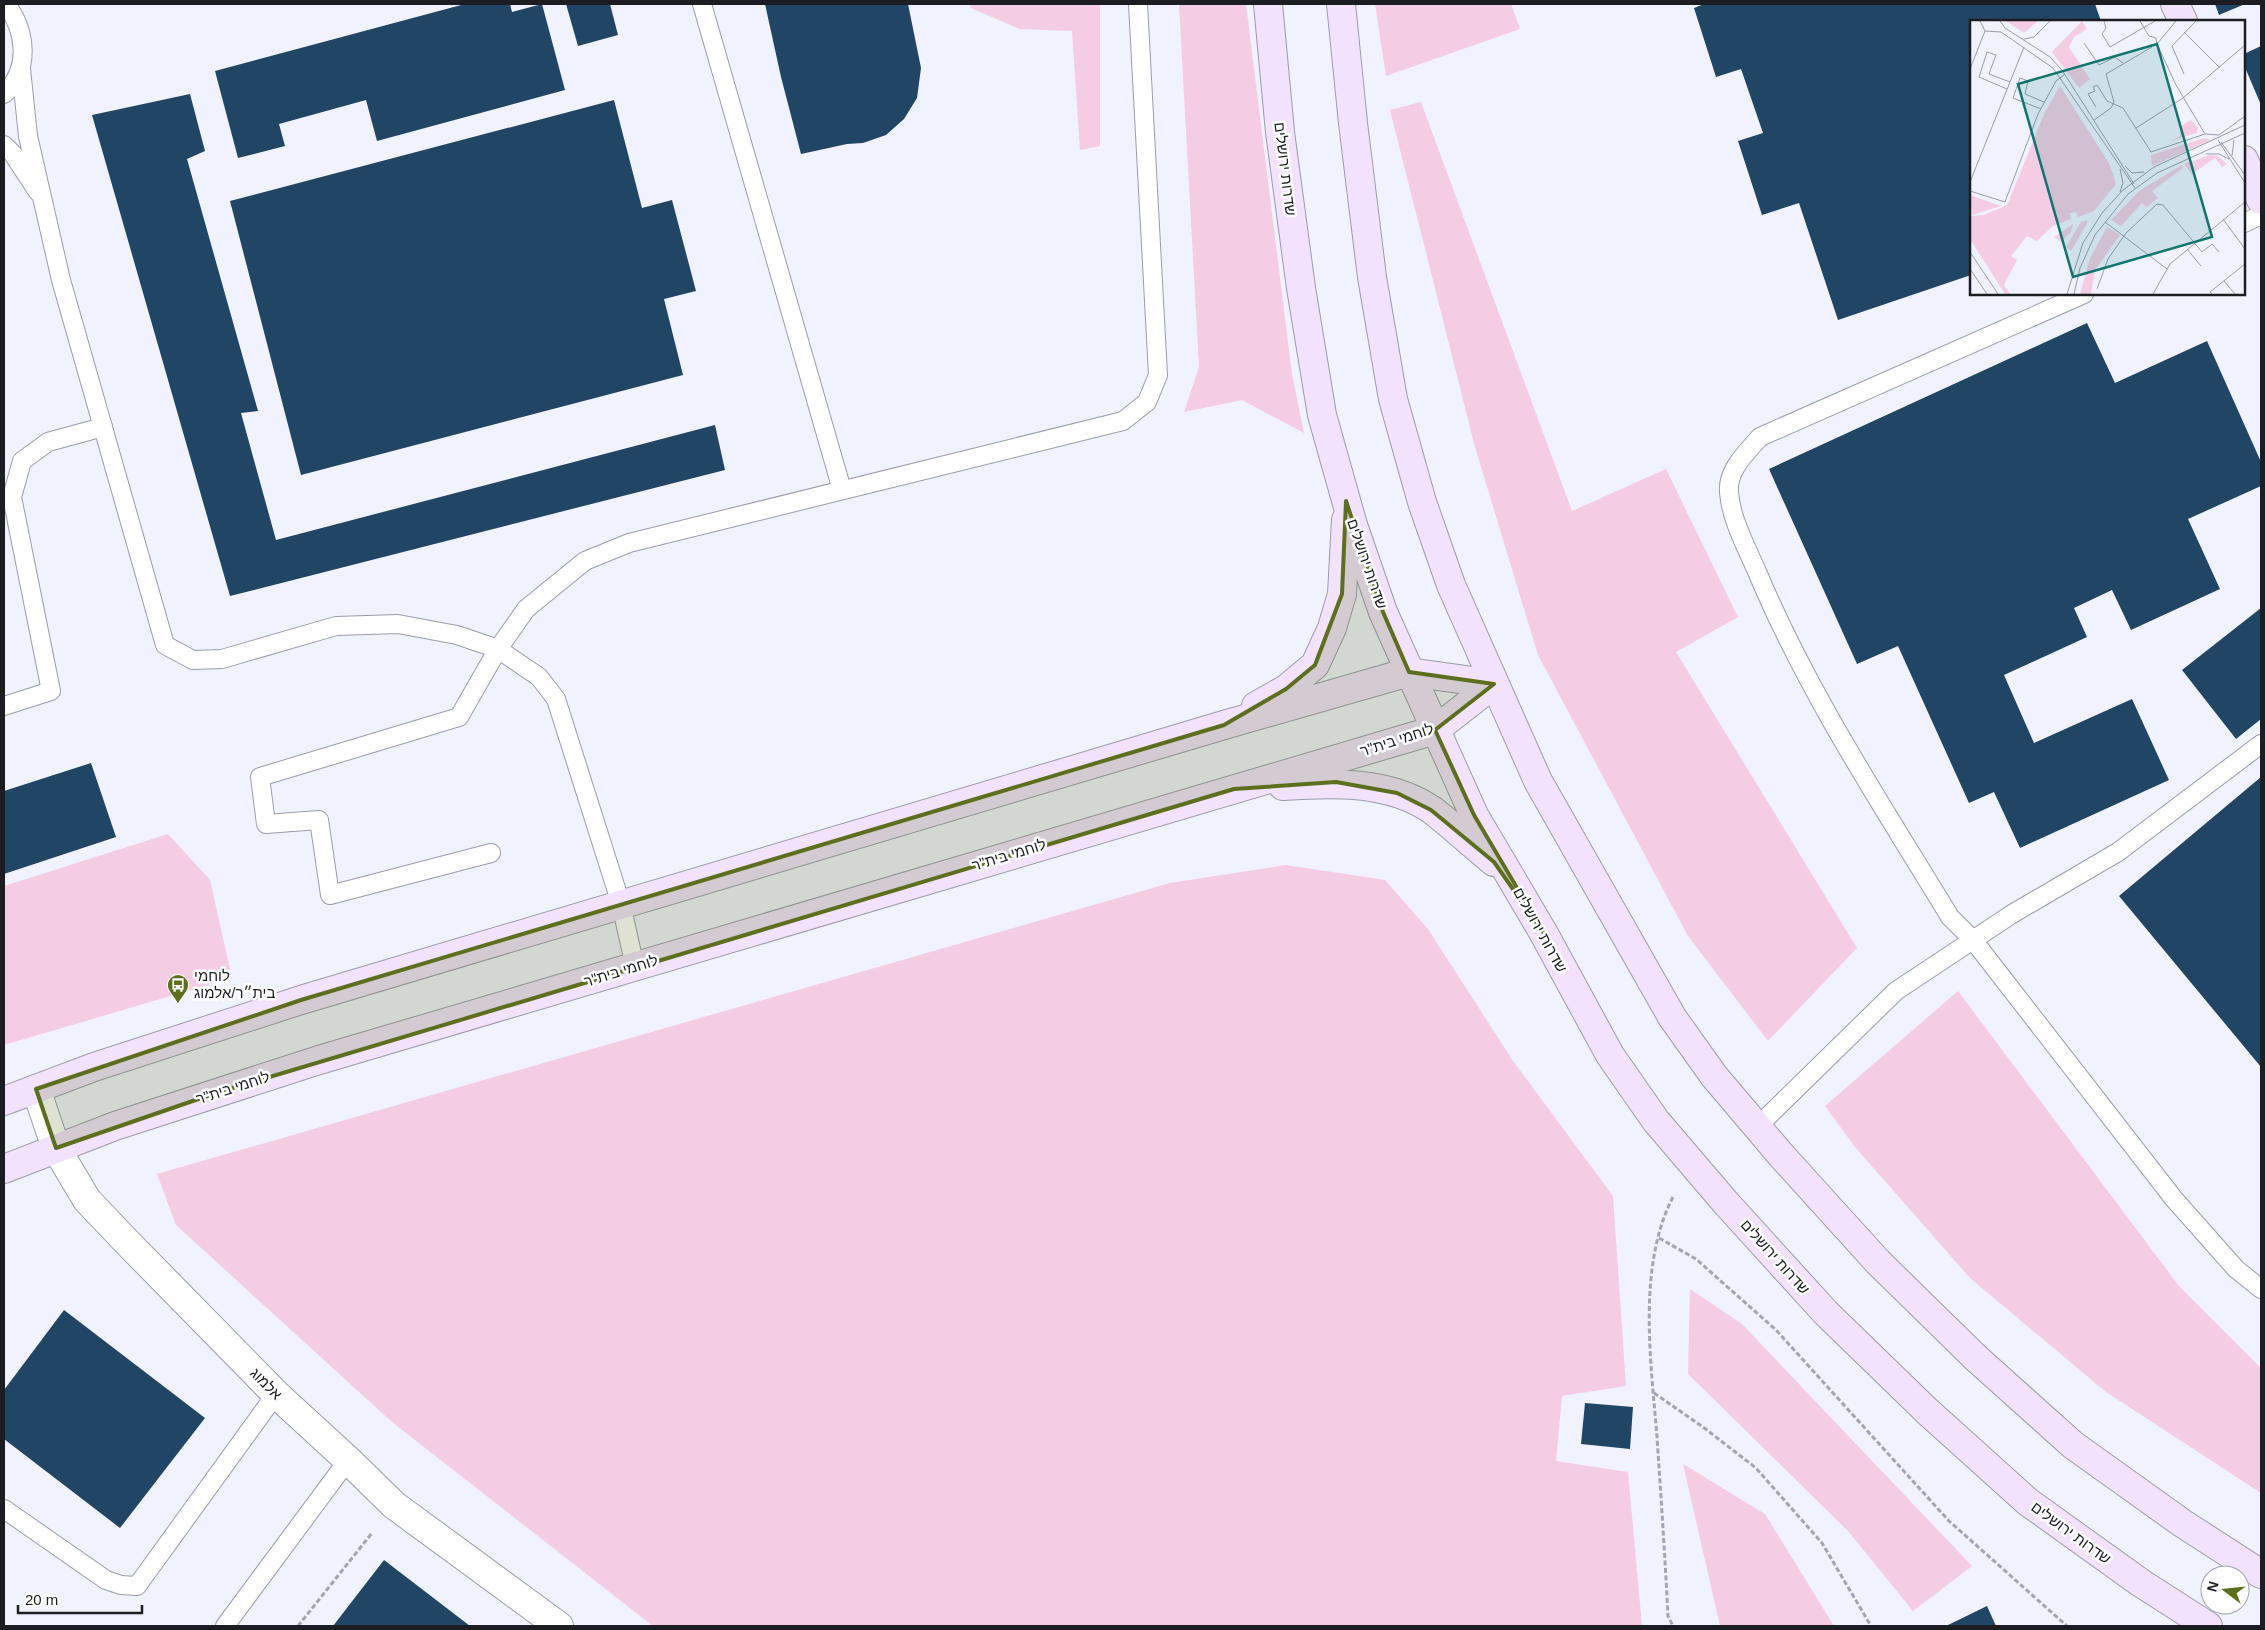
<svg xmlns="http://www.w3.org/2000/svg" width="2265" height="1630" font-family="Helvetica,'Noto Sans Hebrew',sans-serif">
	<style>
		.green { fill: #f4cce4 }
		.building { fill: #214564 }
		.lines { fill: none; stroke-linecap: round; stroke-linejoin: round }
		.lane-casing { stroke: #9a9cab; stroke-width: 20 }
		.street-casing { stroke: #9a9cab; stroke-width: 30 }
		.secondary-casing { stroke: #9a9cab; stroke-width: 30 }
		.path { stroke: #a3a5af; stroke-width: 3; stroke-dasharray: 5 2.5; stroke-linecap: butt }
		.lane { stroke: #fff; stroke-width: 18 }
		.street { stroke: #fff; stroke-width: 28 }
		.secondary { stroke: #f2e2fe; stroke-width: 28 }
		.marked { fill: #5d6f1d; fill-opacity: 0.2; stroke: #5d6f1d; stroke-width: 4; stroke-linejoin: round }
		.labels { text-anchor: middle; stroke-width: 5; stroke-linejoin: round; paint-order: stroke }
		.street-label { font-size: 15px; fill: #1c1d22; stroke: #fff }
		.poi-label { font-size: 15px; fill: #1c1d22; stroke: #fff; text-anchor: start }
		.inset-road { fill: none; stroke: #9b9da7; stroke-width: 1 }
		.view { fill: #0f766e; fill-opacity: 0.15; stroke: #0f766e; stroke-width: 2.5 }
		.inset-edge { fill: none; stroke: #1c1d22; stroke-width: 2.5 }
	</style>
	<rect width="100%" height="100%" fill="#f0f2ff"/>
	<!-- green -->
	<g class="green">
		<polygon points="969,4 1100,4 1100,146 1080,150 1072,31 1020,29 971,8"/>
		<polygon points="1179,4 1246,4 1292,374 1304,433 1242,400 1184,412 1199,367"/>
		<polygon points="1375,4 1511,4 1520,29 1386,76"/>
		<polygon points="1421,102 1572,511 1666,469 1738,617 1676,652 1857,948 1768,1041 1688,936 1538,655 1475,447 1390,110"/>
		<polygon points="168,834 210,880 232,978 4,1045 4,886"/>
		<polygon points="1286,865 1385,880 1428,929 1513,1061 1613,1196 1626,1386 1562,1396 1556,1461 1628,1472 1642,1626 653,1626 392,1422 176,1225 157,1174 1170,883"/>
		<polygon points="1958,991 2179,1286 2261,1368 2261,1493 2106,1392 1970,1278 1855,1147 1825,1106"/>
		<polygon points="1690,1289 1742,1324 1972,1566 1913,1611 1848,1531 1688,1374"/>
		<polygon points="1683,1464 1765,1514 1834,1626 1720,1626"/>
	</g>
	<!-- building -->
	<g class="building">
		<polygon points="465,4 510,4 512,12 542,4 565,90 377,141 366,100 279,124 285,146 238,158 215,71"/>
		<polygon points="566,4 610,4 618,35 578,46"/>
		<polygon points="765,4 908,4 921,68 917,98 904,119 886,135 863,143 847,144 801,154 781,77"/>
		<polygon points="1704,4 2095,4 2101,21 1971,21 1971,275 1838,320 1799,203 1762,215 1738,141 1763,133 1741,69 1716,77 1694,8"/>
		<polygon points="2215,4 2245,4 2219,15"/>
		<polygon points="2261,46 2261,105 2244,65 2244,54"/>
		<polygon points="190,94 205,151 187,159 258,411 241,413 276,540 715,425 725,470 230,596 92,115"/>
		<polygon points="614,100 642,208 672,200 696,291 664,299 683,375 301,475 230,201"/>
		<polygon points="2087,323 2115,383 2207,341 2261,462 2261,486 2188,519 2220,589 2131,630 2112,590 2074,608 2087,637 2004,675 2034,743 2132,699 2169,780 2020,848 1994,792 1969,803 1898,646 1857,664 1769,469"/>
		<polygon points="2261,608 2261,719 2236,739 2182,670"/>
		<polygon points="91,763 116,837 4,874 4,791"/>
		<polygon points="2261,777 2261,1067 2119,896"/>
		<polygon points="64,1310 205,1418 120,1528 4,1439 4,1390"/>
		<polygon points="1585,1403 1633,1407 1630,1449 1581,1444"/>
		<polygon points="384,1560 470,1626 333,1626"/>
		<polygon points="1987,1606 1996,1626 1946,1626"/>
	</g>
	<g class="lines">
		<!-- lane casing -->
		<g class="lane-casing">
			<g id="lane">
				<polyline points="702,4 842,490"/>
				<polyline points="21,69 28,136 61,280 165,645 193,660 222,659 336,626 398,624 457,635 498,649 539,677 556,699 621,904 635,967"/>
				<path d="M4,94c27,-25 22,-63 2,-90"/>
				<polyline points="4,145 13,154 38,192"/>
				<polyline points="2244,223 2261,215"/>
				<path d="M2084,294l-324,143c-13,15 -33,33 -31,55 2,28 18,56 29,82 51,121 124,231 192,343l23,23 201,259 62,70 25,20"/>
				<polyline points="4,706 51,691 12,497 22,461 48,442 103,427"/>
				<polyline points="491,853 330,895 319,820 266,824 260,777 459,717 498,649 526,609 585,561 629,543 1123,421 1147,402 1158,375 1138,4"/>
				<polyline points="1757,1127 1896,991 2012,914 2118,852 2261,744"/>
				<polyline points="4,1509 106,1580 121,1585 137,1586 276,1394"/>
				<polyline points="225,1626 348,1460"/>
			</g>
		</g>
		<!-- street casing -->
		<g class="street-casing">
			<polyline id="street" points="36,1089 56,1148 87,1200 125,1240 276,1394 348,1460 394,1505 559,1626"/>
		</g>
		<!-- secondary casing -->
		<g class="secondary-casing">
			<g id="secondary">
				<polyline points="1268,4 1280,132 1301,288 1322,415 1353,525 1383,612 1474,815 1543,932 1610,1055 1656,1121 1726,1203 1826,1313 1927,1411 2028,1502 2141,1583 2208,1626"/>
				<polyline points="1341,4 1353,123 1372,277 1393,399 1422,502 1451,585 1538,781 1672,1017 1714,1076 1781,1155 1878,1262 1976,1358 2073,1445 2182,1523 2261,1574"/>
				<polyline points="2175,4 2183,21"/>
				<polyline points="2244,160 2261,200"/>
				<polyline points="1256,706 1286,689 1315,665 1332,628 1342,594 1346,520"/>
				<path d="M1283,786c50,-3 105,-6 149,24 21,16 41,35 62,52"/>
				<polyline points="4,1101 94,1067 301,1000 1224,725 1409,672 1494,684"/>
				<polyline points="4,1169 115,1126 319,1060 1435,730 1494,684"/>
			</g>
		</g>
		<!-- path -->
		<g class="path">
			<path d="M1673,1197c-36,70 -22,164 -16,240 4,60 8,119 11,179l5,10"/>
			<polyline points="1659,1238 1696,1259 1776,1330 1949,1521 2067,1626"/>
			<polyline points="1654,1393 1703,1427 1756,1468 1822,1543 1871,1626"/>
			<polyline points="298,1626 372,1533"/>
		</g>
		<!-- lane -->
		<use href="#lane" class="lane"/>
		<!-- street -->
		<use href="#street" class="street"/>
		<!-- secondary -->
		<use href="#secondary" class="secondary"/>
	</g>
	<!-- marked area -->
	<path class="marked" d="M1346,501l37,111 26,60 85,12 -59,46 39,85 69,117 -49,-70 -63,-52 -34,-17 -61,-11 -102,7 -1018,304 -160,55 -20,-59 265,-89 923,-275 62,-36 29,-24 27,-71z"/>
	<!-- icons -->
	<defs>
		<g id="bus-pin" transform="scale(1.125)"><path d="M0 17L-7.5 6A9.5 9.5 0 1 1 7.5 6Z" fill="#5d6f1d" stroke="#fff"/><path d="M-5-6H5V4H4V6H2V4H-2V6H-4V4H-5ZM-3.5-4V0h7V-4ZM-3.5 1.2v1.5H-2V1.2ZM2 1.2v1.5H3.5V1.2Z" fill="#fff"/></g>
	</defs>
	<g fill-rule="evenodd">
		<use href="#bus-pin" x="178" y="985"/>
	</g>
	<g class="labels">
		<!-- street labels -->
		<g class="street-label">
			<text transform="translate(1285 169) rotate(83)" y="5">שדרות ירושלים</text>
			<text transform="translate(1367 564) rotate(71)" y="5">שדרות ירושלים</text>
			<text transform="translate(1397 740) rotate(-18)" y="5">לוחמי בית"ר</text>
			<text transform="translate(1009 855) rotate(-17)" y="5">לוחמי בית"ר</text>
			<text transform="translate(1540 930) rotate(61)" y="5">שדרות ירושלים</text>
			<text transform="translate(621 971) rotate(-17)" y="5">לוחמי בית"ר</text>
			<text transform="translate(233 1088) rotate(-18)" y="5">לוחמי בית"ר</text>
			<text transform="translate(1775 1257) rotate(48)" y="5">שדרות ירושלים</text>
			<text transform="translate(266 1384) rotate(45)" y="5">אלמוג</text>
			<text transform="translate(2071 1533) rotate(36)" y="5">שדרות ירושלים</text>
		</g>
		<!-- poi labels -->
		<g class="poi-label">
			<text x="194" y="981">לוחמי<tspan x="194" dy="17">בית״ר/אלמוג</tspan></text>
		</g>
	</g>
	<!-- overview -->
	<g transform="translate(1970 20)">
		<rect width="275" height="275" fill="#f0f2ff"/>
		<path d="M36,1h32l-14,12zM112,1l5,8 -13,8 -5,10 21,32 -11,9 -27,-36zM90,66l50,79 6,19 -22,27 -16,6 -2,-5 -6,1 1,6 -18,7 -16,15 -10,-5 -16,20 6,4 -13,25 6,9h-5l-35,-55v-23l14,-1 23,-10 38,-93zM221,100l7,8 -1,5 -26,8 9,-5v-9zM234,118l7,2 -59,26 -1,-11zM240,135l8,1 9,8 -5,3 -7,-9 -23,16 -8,-10zM212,145l1,3 -31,23 6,7 -11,9 -5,-4 -21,23 -10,-6 28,-29zM0,175l31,11 -29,9zM118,200l-2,5 -15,26 -5,-4 15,-25zM103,204l-2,8 -10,10 -7,-5zM137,207l13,8 -25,35 -4,24h-11l10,-36z" fill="#f4cce4"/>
		<path class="inset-road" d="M10,1l5,10 16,1 52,36 82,120M30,1l5,7 45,29 12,13 72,114M134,1l2,7 -4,6 8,13 45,-26M170,1l9,15 7,2 1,6M206,1l-19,23 19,41 29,49 14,1 26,-19M214,12l36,36M54,19l10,-2 16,-16M114,23l15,22 16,-8 8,6M0,49l15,-38M214,54l-12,-28 24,-25M37,69l-28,-12 8,-25 9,3 -7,19 21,8M126,87l-8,-13 7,-3 -2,-4 4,-2 10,16 16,7 28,44 54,-18M71,89l-28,-11 7,-20 8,3 -3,13 19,8M124,100l17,-12 3,-6 -8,-28 46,-27M166,108l47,-30 62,-53M248,120l27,43M251,122l24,33M236,134h13l10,5M262,136l2,-16M155,146l7,7 12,-1M150,149l3,14 -3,9M0,162l54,-135M0,171l35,11 33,-88 18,-33 9,-7M253,199l22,30M135,202l62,47M217,229l14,17M0,232l28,42M0,249l17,25M254,261l11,13M127,269l11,-30 18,-26 31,-29 6,1 39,47 10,-8 7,8M97,274l16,-51 19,-30 21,-23 31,-23 91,-42M104,274l6,-26 15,-33 33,-41 29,-21 88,-40M183,274l17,-30 75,-62M242,274l-2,-2 35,-28"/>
		<path class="view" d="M187,24l55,193 -139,40 -55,-193z"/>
		<rect width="275" height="275" class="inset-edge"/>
	</g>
	<!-- border -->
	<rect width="2265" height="1630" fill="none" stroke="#1c1d22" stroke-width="10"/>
	<!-- north arrow -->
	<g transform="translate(2225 1590) rotate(286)"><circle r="24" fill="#ffffff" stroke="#a4a5a7"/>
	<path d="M0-4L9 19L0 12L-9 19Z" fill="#5d6f1d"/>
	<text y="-8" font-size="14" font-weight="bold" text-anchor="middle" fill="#1c1d22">N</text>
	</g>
	<!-- scale -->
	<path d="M18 1605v8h124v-8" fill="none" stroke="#1c1d22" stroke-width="2.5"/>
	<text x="25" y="1605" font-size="15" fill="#1c1d22" stroke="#ffffff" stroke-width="4" paint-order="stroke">20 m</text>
</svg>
